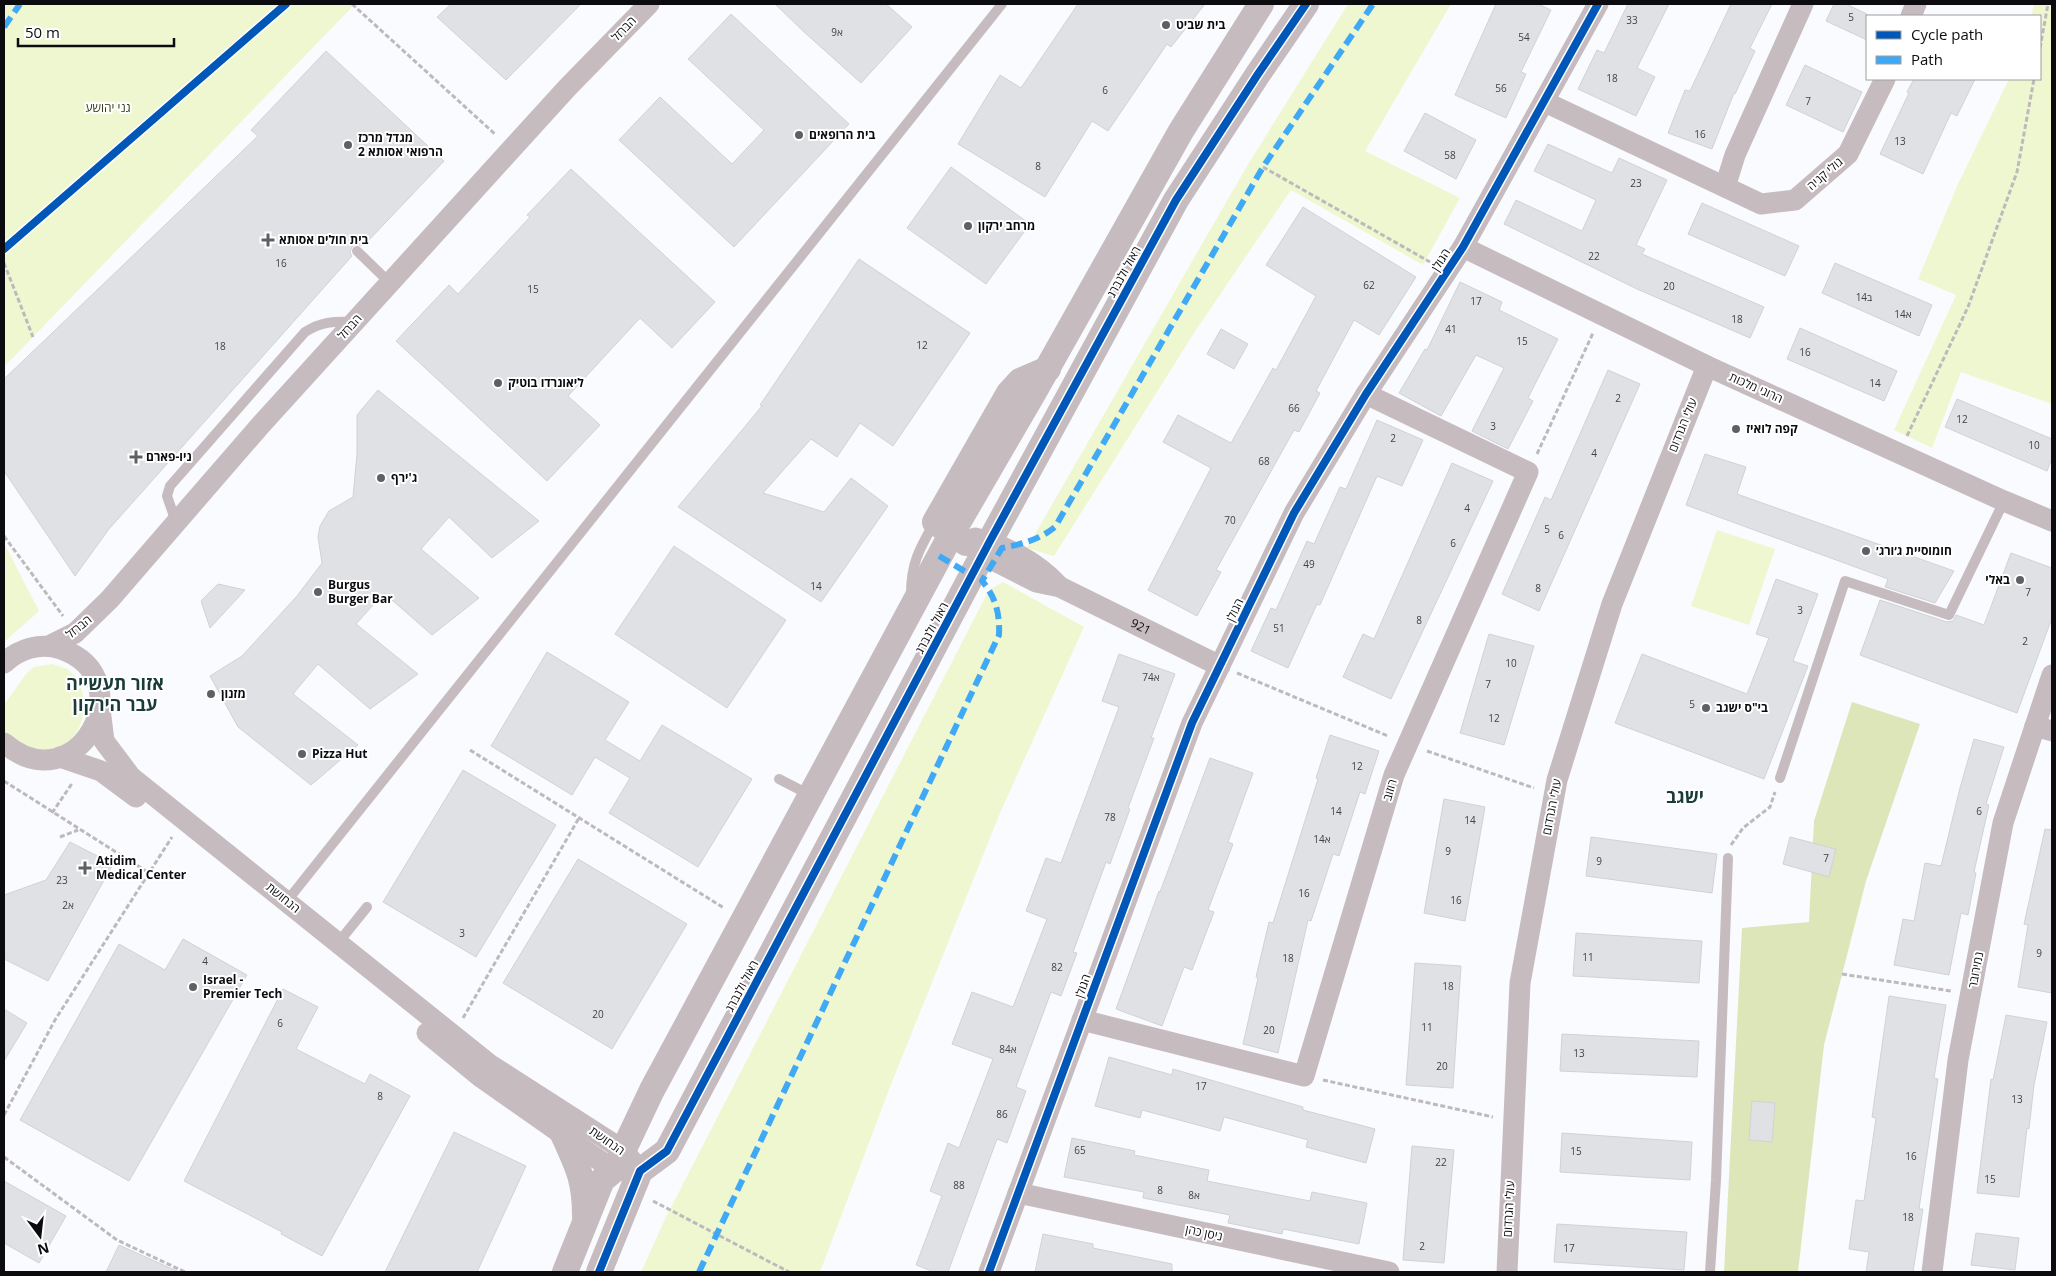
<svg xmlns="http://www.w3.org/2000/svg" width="2056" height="1276" font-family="'Open Sans',Heebo,sans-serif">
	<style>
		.green { fill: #eff7d1 }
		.forest { fill: #dde6b9 }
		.building { fill: #e0e1e5; stroke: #d1d2d5 }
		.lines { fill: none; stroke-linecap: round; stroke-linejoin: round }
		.path { stroke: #beb9bb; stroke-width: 3; stroke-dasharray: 5 2.5; stroke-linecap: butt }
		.service { stroke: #c6bcbf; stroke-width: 10 }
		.minor { stroke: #c6bcbf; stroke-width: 21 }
		.tertiary { stroke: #c6bcbf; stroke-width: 26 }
		.quiet { stroke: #3fa9f5; stroke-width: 6; stroke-dasharray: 12 6; stroke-linecap: butt }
		.cycleway-casing { stroke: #fff; stroke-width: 11 }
		.cycleway { stroke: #0057b8; stroke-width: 8 }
		.poi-dot { fill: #5f6063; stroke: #fff; stroke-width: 2 }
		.labels { text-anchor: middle; stroke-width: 4; stroke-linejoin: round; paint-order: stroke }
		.number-label { font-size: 10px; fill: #424246 }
		.poi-label { font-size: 12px; font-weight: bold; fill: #0c0c10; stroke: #fff; text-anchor: start }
		.street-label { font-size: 12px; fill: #0c0c10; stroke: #fff }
		.park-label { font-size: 12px; fill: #333916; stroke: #fff }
		.district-label { font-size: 18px; font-weight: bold; fill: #193b39; stroke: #fff }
	</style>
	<rect width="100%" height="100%" fill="#fafbfe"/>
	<!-- green -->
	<g class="green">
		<polygon points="4,4 355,4 4,367"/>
		<polygon points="1348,4 1451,4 1365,151 1460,198 1423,265 1291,190 1194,333 1054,556 1027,548 1247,166"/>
		<polygon points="2034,4 2052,4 2052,404 1961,372 1932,448 1894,430 1956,295 1918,279 1958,184 2009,79 2040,79 2040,16 2031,16"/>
		<polygon points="1717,530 1775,549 1749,625 1691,606"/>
		<polygon points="4,543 39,611 4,642"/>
		<polygon points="1003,582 1084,627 1000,813 890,1087 820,1272 641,1272 666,1217 989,590"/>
		<path d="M52,664c5,2 11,3 15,5 24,17 22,59 -2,75 -7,4 -15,6 -22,9l-39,-17v-31l22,-31 8,-7z"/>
	</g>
	<!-- forest -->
	<polygon class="forest" points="1852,702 1920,724 1866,881 1824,1045 1798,1272 1724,1272 1742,928 1809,922 1814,821"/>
	<!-- building -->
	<g class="building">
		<polygon points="451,4 581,4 506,80 437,17"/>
		<polygon points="775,4 886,4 912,27 861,83 803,31"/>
		<polygon points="1078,4 1205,4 1171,47 1167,44 1108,131 1092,121 1045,197 958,144 1000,75 1021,88"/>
		<polygon points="1496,4 1538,4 1551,10 1521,72 1526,74 1506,118 1455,95"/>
		<polygon points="1628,4 1669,4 1637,68 1655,77 1636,116 1578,89 1597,50 1604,53"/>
		<polygon points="1731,4 1772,4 1750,48 1755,51 1735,94 1734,93 1712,149 1668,133 1685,90 1690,91"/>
		<polygon points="1834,4 1846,4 1867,14 1867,40 1826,21"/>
		<polygon points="731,14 849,124 734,247 619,140 660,97 732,164 764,130 688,59"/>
		<polygon points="326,51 444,161 369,240 368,239 362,246 356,244 352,247 350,252 352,256 109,529 75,576 4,471 4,379 258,136 251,130"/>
		<polygon points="1805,65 1862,92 1843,132 1786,105"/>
		<polygon points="1914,79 1975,79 1957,116 1951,113 1923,174 1880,154 1909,93 1907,92"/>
		<polygon points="1425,113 1476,140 1456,179 1404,151"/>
		<polygon points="1548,144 1612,173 1619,158 1667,180 1636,245 1645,249 1642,254 1764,307 1750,338 1637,289 1504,224 1516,200 1582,231 1596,200 1534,171"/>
		<polygon points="951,167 1030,224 986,284 907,228"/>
		<polygon points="571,169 715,302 672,348 640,318 568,396 600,425 547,481 396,341 449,285 458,294 530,217 527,215"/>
		<polygon points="1702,203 1799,246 1785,276 1688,234"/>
		<polygon points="1303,207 1416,277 1379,335 1354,320 1316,391 1320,393 1299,432 1294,430 1216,570 1221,572 1197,616 1148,590 1211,468 1163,442 1178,415 1231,443 1273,368 1276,370 1316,296 1266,265"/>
		<polygon points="859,259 970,333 893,446 860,423 837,457 811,439 763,493 824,512 851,478 888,506 821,602 678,507 762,406 760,405"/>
		<polygon points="1835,263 1932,305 1919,336 1822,293"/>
		<polygon points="1460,282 1502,302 1499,310 1558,339 1528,398 1533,401 1508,449 1472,431 1504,368 1476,355 1441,416 1399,393 1425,349 1427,350"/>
		<polygon points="1800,328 1897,371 1884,401 1787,359"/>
		<polygon points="1221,329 1248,344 1234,369 1207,354"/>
		<polygon points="1608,370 1640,384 1539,611 1502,594 1545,497 1551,500"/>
		<polygon points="378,390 539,521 492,558 449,517 421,549 479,598 432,635 384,593 356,624 418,674 370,709 318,664 293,694 358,745 311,785 238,727 210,676 242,656 297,596 322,563 318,537 320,526 329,511 353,497 357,454 357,415"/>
		<polygon points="1957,399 2052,439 2052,458 2047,471 1945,427"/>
		<polygon points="1377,420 1423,440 1402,486 1377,476 1320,605 1317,604 1288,668 1251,651 1271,608 1276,610 1307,541 1314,544 1340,487 1346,489"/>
		<polygon points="1705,454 1746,467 1737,494 1954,571 1935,603 1885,587 1888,579 1686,505"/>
		<polygon points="1452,463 1493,481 1391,699 1343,677 1363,634 1374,639"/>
		<polygon points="674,546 786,620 727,708 615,634"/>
		<polygon points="2011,553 2052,568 2052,618 2017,713 1860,655 1880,600 1947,622 1953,621 1956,615 1984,625"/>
		<polygon points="1776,579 1818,594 1793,661 1808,666 1764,779 1615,723 1642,654 1747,694 1769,638 1756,634"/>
		<polygon points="218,584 245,590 210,628 201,601"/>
		<polygon points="1489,634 1534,646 1504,745 1460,733"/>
		<polygon points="547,652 629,702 605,740 640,761 662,725 752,779 698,867 609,813 630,778 595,757 572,795 491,746"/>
		<polygon points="1119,654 1175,674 1151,738 1154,738 1128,808 1130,809 1110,864 1106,862 1073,952 1077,953 1061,996 1051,992 1016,1087 1026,1091 1007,1143 997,1139 948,1272 934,1272 916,1265 942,1196 930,1191 948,1143 959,1148 993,1059 952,1044 972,992 1013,1007 1047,919 1026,911 1046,858 1061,863 1119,707 1102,701"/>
		<polygon points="1330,735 1379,751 1365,794 1360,792 1339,856 1333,854 1311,921 1308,920 1278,1053 1243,1044 1258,978 1256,977 1269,922 1273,923 1318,779 1316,778"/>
		<polygon points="1974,739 2004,747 1986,804 1989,805 1974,872 1976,873 1968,915 1961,913 1949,975 1894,965 1903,919 1914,921 1925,863 1941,866 1960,788"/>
		<polygon points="1210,758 1253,773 1228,842 1233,844 1208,910 1214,912 1192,970 1184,967 1162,1026 1116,1009 1159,891 1160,892"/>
		<polygon points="463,770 556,825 476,957 383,902"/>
		<polygon points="1444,799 1485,807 1465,921 1424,913"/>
		<polygon points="2045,829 2052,830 2052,993 2018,987 2028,925 2024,924"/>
		<polygon points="1591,837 1717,854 1712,893 1586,876"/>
		<polygon points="1790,837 1836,849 1829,877 1783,864"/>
		<polygon points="70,842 113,864 48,981 4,959 4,895 46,880"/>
		<polygon points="578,859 687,924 612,1049 503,983"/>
		<polygon points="1576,933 1702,941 1699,983 1573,976"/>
		<polygon points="183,939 247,975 129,1181 20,1120 119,944 165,970"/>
		<polygon points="1415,963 1461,966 1453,1088 1406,1085"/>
		<polygon points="283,989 318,1007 296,1049 365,1084 370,1074 410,1096 322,1256 281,1234 282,1232 184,1181"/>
		<polygon points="1889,996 1946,1005 1934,1078 1938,1079 1919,1209 1923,1209 1913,1272 1866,1272 1869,1252 1849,1249 1856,1200 1864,1201 1876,1118 1872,1117"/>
		<polygon points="4,1009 27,1023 4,1061"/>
		<polygon points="2006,1015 2047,1022 2034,1085 2029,1129 2027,1128 2019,1197 1977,1193 1991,1079 1993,1080"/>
		<polygon points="1562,1034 1699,1041 1697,1077 1560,1071"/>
		<polygon points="1109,1057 1172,1075 1173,1069 1303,1107 1303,1110 1375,1129 1366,1163 1306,1147 1308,1140 1224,1117 1220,1131 1142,1110 1140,1118 1095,1106"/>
		<polygon points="1752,1101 1775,1103 1772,1142 1749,1140"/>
		<polygon points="454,1132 526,1166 477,1272 385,1272"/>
		<polygon points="1562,1133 1692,1142 1690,1180 1560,1172"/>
		<polygon points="1072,1138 1135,1151 1134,1155 1209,1170 1207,1181 1310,1201 1312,1192 1367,1203 1359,1244 1283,1229 1282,1234 1228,1223 1230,1215 1143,1198 1144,1192 1064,1177"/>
		<polygon points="1412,1146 1454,1150 1444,1263 1403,1260"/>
		<polygon points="4,1181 66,1216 39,1263 4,1243"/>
		<polygon points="1557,1224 1687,1232 1684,1270 1554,1262"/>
		<polygon points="1976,1233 2019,1238 2015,1270 1971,1265"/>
		<polygon points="1043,1234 1093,1244 1093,1248 1172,1264 1172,1272 1035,1272"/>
		<polygon points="119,1245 179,1272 106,1272"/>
	</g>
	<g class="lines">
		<!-- path -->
		<g class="path">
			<polyline points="352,4 496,135"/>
			<polyline points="2040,48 2048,4"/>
			<polyline points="1263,167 1430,262"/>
			<polyline points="4,263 33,337"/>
			<polyline points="1907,436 1968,307 2017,172 2034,79"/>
			<polyline points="1537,454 1593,333"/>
			<polyline points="4,536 63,616"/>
			<polyline points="1237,673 1388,736"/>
			<polyline points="470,750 724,908"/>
			<polyline points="1427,751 1534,788"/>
			<polyline points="4,781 149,873"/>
			<polyline points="52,813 73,782"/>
			<polyline points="60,837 78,830"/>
			<polyline points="1731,845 1743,828 1770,807 1775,792"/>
			<polyline points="1842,974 1951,991"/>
			<polyline points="463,1018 579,818"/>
			<polyline points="1323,1080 1493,1117"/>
			<polyline points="4,1115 55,1020 172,837"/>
			<polyline points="4,1157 117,1240 185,1272"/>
			<polyline points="653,1201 789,1272"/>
		</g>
		<!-- service -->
		<g class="service">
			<polyline points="357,251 390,283"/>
			<path d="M176,522l-9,-26 3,-10 135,-154c16,-10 28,-11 47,-10"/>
			<path d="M911,593c0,-30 9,-45 23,-70"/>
			<polyline points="1780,778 1845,581 1949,615 2004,501"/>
			<polyline points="779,779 810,795"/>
			<polyline points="287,901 1002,4"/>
			<polyline points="338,943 367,907"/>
			<polyline points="1710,1272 1716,1180 1728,858"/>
		</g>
		<!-- minor -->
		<g class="minor">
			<polyline points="1911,16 1916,4"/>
			<polyline points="1545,102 1761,204 1795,200 1848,154 1885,79"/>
			<polyline points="1725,187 1735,155 1803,4"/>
			<polyline points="1463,247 1707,366 2004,501 2052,521"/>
			<path d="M975,538c30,7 63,25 83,47"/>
			<path id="s1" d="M983,555l53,27 24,5 160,79"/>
			<polyline points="49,646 75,633 109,600 258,428 567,88 649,4"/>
			<path d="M4,663c15,-14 36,-21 57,-14 85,30 15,156 -57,94"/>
			<polyline points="100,709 104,741 131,777 489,1064 623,1150 632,1161"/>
			<polyline points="2035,726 2052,731"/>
			<polyline points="60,757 101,771 136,797"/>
			<polyline points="1082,1020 1304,1076 1394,775 1528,472 1366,394"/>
			<polyline points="427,1033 482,1078 593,1156 614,1170 630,1171"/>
			<polyline points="1018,1193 1389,1272"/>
			<polyline points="989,1272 1192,723 1294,513 1366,394 1463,247 1598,4"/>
			<polyline points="1507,1272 1520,983 1557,780 1612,604 1707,366"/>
			<polyline points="1932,1272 1958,1060 2003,823 2052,675"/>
		</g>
		<!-- tertiary -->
		<g class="tertiary">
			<polyline points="966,543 935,522 1009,393 1020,381 1048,369"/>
			<path d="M563,1134c15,33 22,46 22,82"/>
			<polyline points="565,1272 602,1180 614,1170 652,1090 952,533 1034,392 1181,131 1261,4"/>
			<polyline points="599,1272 640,1171 667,1151 990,541 1176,200 1258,74 1306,4"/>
		</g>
		<!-- quiet -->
		<g class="quiet">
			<polyline points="4,27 20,4"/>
			<polyline points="939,556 976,578"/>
			<path d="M699,1272l300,-637c1,-20 -3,-38 -17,-54l20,-33c20,-4 37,-8 53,-21l208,-360 110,-163"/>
		</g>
		<!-- cycleway casing -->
		<g class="cycleway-casing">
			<g id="cycleway">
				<polyline points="4,249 286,4"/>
				<polyline points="599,1272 640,1171 667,1151 990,541 1176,200 1258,74 1306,4"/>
				<polyline points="989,1272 1192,723 1294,513 1366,394 1463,247 1598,4"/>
			</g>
		</g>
		<!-- cycleway -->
		<use href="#cycleway" class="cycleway"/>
	</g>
	<!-- markers -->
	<g class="poi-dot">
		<circle cx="1166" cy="25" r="5"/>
		<circle cx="799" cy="135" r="5"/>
		<circle cx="348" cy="145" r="5"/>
		<circle cx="968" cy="226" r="5"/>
		<path d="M265.5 232.5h5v5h5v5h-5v5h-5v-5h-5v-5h5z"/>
		<circle cx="498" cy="383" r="5"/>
		<circle cx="1736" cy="429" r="5"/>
		<path d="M133.5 449.5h5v5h5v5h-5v5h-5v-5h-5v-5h5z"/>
		<circle cx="381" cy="478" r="5"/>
		<circle cx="1866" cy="551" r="5"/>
		<circle cx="2020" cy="580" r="5"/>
		<circle cx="318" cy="592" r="5"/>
		<circle cx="211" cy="694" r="5"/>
		<circle cx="1706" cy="708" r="5"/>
		<circle cx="302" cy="754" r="5"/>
		<path d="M82.5 860.5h5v5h5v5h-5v5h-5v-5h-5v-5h5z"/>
		<circle cx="193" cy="987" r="5"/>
	</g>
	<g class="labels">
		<!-- number labels -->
		<g class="number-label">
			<text x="1851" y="21">5</text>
			<text x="1632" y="24">33</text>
			<text x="837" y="36">9א</text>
			<text x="1524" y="41">54</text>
			<text x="1612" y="82">18</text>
			<text x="1501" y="92">56</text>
			<text x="1105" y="94">6</text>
			<text x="1808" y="105">7</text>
			<text x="1700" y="138">16</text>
			<text x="1900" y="145">13</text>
			<text x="1450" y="159">58</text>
			<text x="1038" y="170">8</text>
			<text x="1636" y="187">23</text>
			<text x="1594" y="260">22</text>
			<text x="281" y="267">16</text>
			<text x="1369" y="289">62</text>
			<text x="1669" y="290">20</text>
			<text x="533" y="293">15</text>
			<text x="1864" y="301">14ב</text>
			<text x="1476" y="305">17</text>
			<text x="1903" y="318">14א</text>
			<text x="1737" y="323">18</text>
			<text x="1451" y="333">41</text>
			<text x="1522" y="345">15</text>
			<text x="922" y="349">12</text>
			<text x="220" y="350">18</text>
			<text x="1805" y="356">16</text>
			<text x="1875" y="387">14</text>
			<text x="1618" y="402">2</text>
			<text x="1294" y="412">66</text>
			<text x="1962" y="423">12</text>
			<text x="1493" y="430">3</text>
			<text x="1393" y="442">2</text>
			<text x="2034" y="449">10</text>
			<text x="1594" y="457">4</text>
			<text x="1264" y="465">68</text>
			<text x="1467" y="512">4</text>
			<text x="1230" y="524">70</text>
			<text x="1547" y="533">5</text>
			<text x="1561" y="539">6</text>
			<text x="1453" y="547">6</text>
			<text x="1309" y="568">49</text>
			<text x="816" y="590">14</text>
			<text x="1538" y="592">8</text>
			<text x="2028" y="596">7</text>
			<text x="1800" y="614">3</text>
			<text x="1419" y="624">8</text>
			<text x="1279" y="632">51</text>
			<text x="2025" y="645">2</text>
			<text x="1511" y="667">10</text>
			<text x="1151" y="681">74א</text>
			<text x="1488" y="688">7</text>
			<text x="1692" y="708">5</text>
			<text x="1494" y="722">12</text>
			<text x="1357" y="770">12</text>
			<text x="1336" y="815">14</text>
			<text x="1979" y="815">6</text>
			<text x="1110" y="821">78</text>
			<text x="1470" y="824">14</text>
			<text x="1322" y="843">14א</text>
			<text x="1448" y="855">9</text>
			<text x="1826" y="862">7</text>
			<text x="1599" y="865">9</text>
			<text x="62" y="884">23</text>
			<text x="1304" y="897">16</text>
			<text x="1456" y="904">16</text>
			<text x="68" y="909">2א</text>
			<text x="462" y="937">3</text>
			<text x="2039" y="957">9</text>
			<text x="1588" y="961">11</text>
			<text x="1288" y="962">18</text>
			<text x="205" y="965">4</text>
			<text x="1057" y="971">82</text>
			<text x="1448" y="990">18</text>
			<text x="598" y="1018">20</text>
			<text x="280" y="1027">6</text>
			<text x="1427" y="1031">11</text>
			<text x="1269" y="1034">20</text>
			<text x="1008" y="1053">84א</text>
			<text x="1579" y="1057">13</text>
			<text x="1442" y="1070">20</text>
			<text x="1201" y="1090">17</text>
			<text x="380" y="1100">8</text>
			<text x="2017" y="1103">13</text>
			<text x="1002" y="1118">86</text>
			<text x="1080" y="1154">65</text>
			<text x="1576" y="1155">15</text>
			<text x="1911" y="1160">16</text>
			<text x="1441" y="1166">22</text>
			<text x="1990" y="1183">15</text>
			<text x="959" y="1189">88</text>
			<text x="1160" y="1194">8</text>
			<text x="1194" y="1199">8א</text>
			<text x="1908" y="1221">18</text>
			<text x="1422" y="1250">2</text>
			<text x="1569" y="1252">17</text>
		</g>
		<!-- poi labels -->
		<g class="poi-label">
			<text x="1176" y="29">בית שביט</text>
			<text x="809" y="139">בית הרופאים</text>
			<text x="358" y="142">מגדל מרכז<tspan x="358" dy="14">הרפואי אסותא 2</tspan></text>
			<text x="978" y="230">מרחב ירקון</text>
			<text x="279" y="244">בית חולים אסותא</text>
			<text x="508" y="387">ליאונרדו בוטיק</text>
			<text x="1746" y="433">קפה לואיז</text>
			<text x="146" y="461">ניו-פארם</text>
			<text x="391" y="482">ג'ירף</text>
			<text x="1876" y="555">חומוסיית ג׳ורג׳</text>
			<text x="2010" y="584" text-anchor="end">באלי</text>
			<text x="328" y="589">Burgus<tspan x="328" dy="14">Burger Bar</tspan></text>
			<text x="221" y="698">מזנון</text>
			<text x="1716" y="712">בי"ס ישגב</text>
			<text x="312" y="758">Pizza Hut</text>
			<text x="96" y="865">Atidim<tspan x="96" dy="14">Medical Center</tspan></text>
			<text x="203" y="984">Israel -<tspan x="203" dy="14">Premier Tech</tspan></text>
		</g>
		<!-- street labels -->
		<g class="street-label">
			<text transform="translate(624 29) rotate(-46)" y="4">הברזל</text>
			<text transform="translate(1825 174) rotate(-41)" y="4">גולי קניה</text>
			<text transform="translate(1441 260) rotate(-57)" y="4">הגולן</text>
			<text transform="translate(1124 272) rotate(-61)" y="4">ראול ולנברג</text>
			<text transform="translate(350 327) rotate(-48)" y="4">הברזל</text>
			<text transform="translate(1756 388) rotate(24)" y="4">הרוגי מלכות</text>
			<text transform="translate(1683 425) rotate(-68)" y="4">עולי הגרדום</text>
			<text transform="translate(1235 610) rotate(-64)" y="4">הגולן</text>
			<text transform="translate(79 627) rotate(-39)" y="4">הברזל</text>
			<text dy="4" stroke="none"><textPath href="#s1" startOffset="174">921</textPath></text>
			<text transform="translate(932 628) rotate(-62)" y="4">ראול ולנברג</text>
			<text transform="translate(1390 790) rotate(-73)" y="4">רוזוב</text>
			<text transform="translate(1552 807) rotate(-79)" y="4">עולי הגרדום</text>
			<text transform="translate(283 898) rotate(39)" y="4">הנחושת</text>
			<text transform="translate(1976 970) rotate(-79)" y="4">נמירובר</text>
			<text transform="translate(742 986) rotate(-62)" y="4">ראול ולנברג</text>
			<text transform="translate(1083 986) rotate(-70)" y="4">הגולן</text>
			<text transform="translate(607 1141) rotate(35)" y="4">הנחושת</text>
			<text transform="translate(1509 1209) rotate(-87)" y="4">עולי הגרדום</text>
			<text transform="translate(1204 1233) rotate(12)" y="4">ניסן כהן</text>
		</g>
		<!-- park labels -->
		<g class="park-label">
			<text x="108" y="112">גני יהושע</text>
		</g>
		<!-- district labels -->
		<g class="district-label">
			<text x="115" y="690">אזור תעשייה<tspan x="115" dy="21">עבר הירקון</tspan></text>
			<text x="1685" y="803">ישגב</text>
		</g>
	</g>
	<!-- border -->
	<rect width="2056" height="1276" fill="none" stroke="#0c0c10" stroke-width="10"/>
	<!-- legend -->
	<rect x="1866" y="15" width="175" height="65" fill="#ffffff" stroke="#9e9e9f"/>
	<rect x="1876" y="31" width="25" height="8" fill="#0057b8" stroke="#9e9e9f"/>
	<text x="1911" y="40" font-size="15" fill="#0c0c10">Cycle path</text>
	<rect x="1876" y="56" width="25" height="8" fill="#3fa9f5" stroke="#9e9e9f"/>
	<text x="1911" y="65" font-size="15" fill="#0c0c10">Path</text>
	<!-- north arrow -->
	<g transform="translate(40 1236) rotate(165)" stroke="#ffffff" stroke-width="4" paint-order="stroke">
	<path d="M0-4L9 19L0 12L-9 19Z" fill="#0c0c10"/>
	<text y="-8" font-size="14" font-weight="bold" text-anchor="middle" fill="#0c0c10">N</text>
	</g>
	<!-- scale -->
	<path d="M18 38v8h156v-8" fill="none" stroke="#0c0c10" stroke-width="2.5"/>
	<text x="25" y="38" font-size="15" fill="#0c0c10" stroke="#ffffff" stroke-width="4" paint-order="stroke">50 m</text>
</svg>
